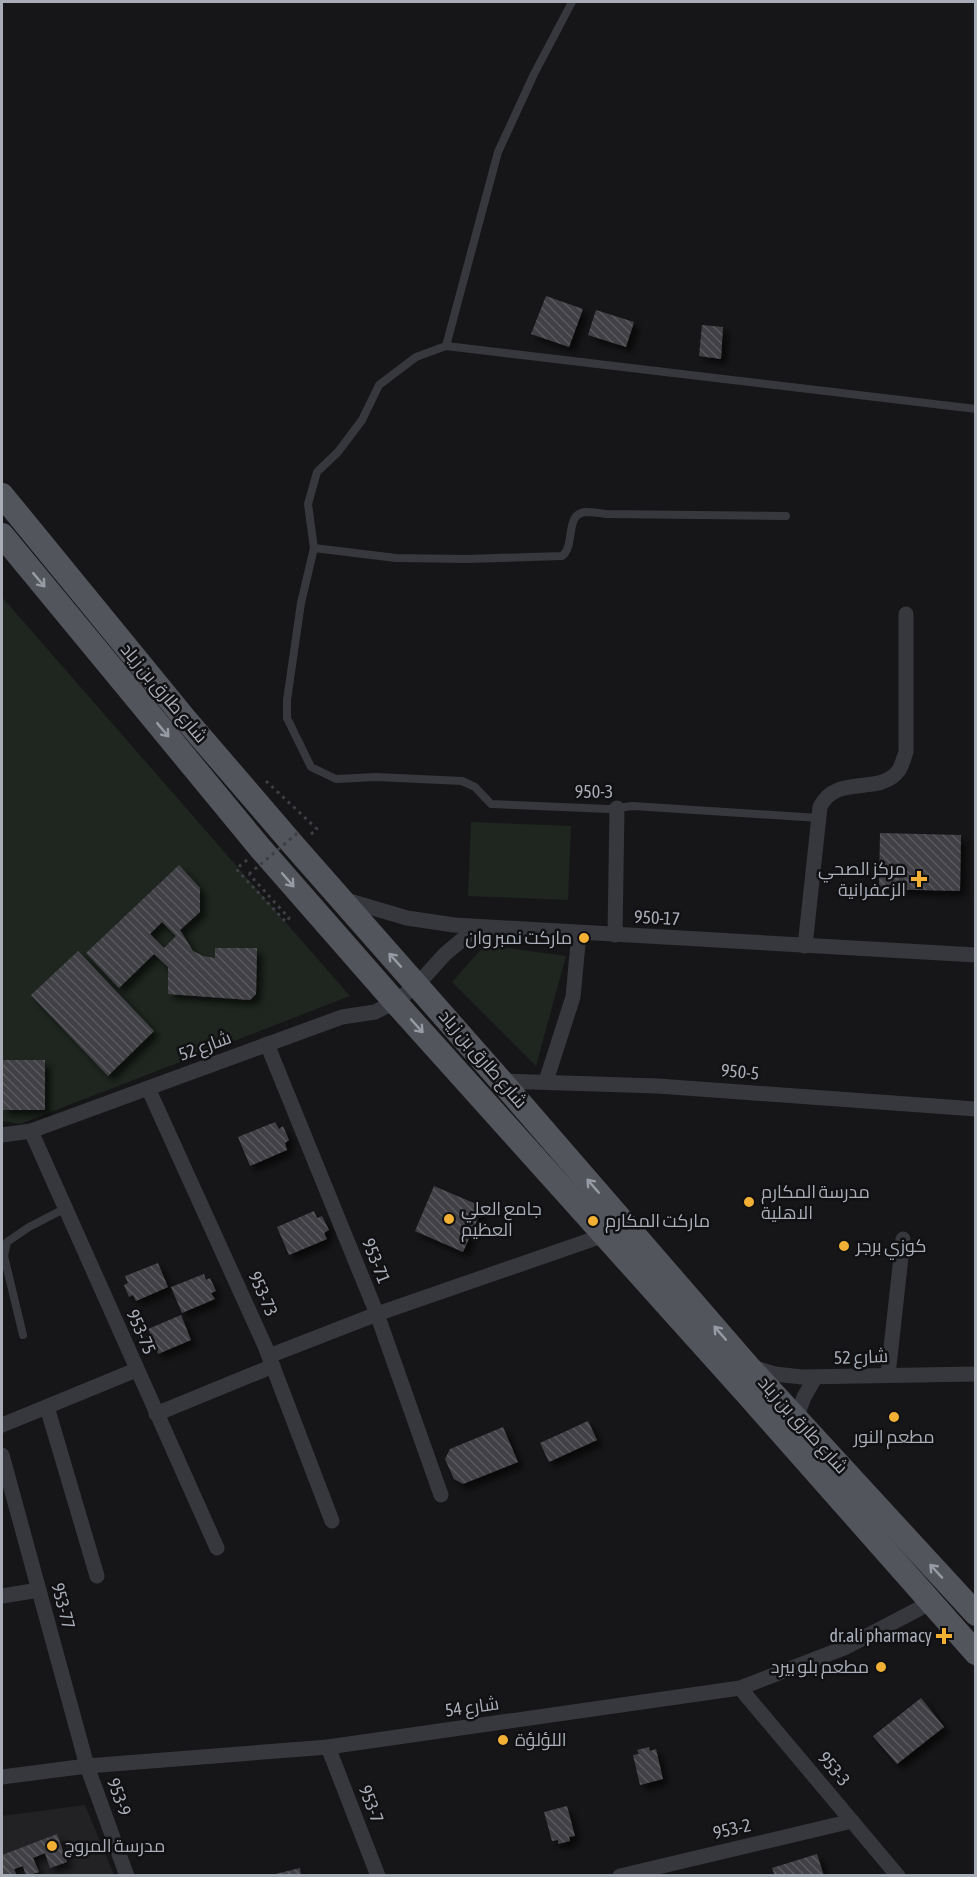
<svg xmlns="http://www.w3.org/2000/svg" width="977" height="1877" font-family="'Asap Condensed',Cairo,sans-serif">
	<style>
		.built { fill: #222225 }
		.green { fill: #1e261f }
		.building { fill: url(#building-back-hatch); fill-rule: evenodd; filter: url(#shadow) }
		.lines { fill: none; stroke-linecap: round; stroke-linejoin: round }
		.path { stroke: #3d3f44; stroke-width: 3; stroke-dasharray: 3 4.5; stroke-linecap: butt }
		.lane { stroke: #37383d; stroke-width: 8 }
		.street { stroke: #37383d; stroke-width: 15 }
		.primary { stroke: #53555c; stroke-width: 24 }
		.path-bridge { stroke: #3d3f44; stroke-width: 3; stroke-dasharray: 3 4.5; stroke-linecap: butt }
		.oneway { stroke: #979ba6 }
		.poi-dot { fill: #f2b134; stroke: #111113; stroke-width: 2 }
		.labels { text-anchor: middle; stroke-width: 5; stroke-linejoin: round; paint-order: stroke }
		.street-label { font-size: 18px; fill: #a8adb8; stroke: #111113 }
		.poi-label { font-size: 18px; fill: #a8adb8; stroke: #111113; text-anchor: start }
	</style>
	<defs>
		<pattern id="building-back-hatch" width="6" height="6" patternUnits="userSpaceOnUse" patternTransform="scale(1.5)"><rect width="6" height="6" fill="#404145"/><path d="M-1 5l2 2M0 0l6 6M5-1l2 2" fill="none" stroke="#595a5e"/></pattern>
		<filter id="shadow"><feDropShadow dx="5.5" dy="5.5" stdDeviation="3" flood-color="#0009"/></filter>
	</defs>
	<rect width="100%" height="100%" fill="#161618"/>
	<!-- built -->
	<polygon class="built" points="85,1805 114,1875 2,1875 2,1816"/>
	<!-- green -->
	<g class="green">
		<polygon points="2,597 350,996 20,1124 2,1121"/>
		<polygon points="471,822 571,826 568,900 468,896"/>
		<polygon points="485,945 566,956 536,1066 452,982"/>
	</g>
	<!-- building -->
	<g class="building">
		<polygon points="546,296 583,309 569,347 531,334"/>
		<polygon points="596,310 634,322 626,347 588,335"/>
		<polygon points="702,325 723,327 721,359 699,356"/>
		<polygon points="880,833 961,835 960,891 879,889"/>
		<path d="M179,865l21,23v24l-20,18 13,21 10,5 12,2v-10h42l-1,46 -6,6 -82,-6v-27l-14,-13 -35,34 -33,-35zM162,922l14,14 -12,12 -14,-14z"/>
		<polygon points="78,951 154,1031 108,1076 31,995"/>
		<rect x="2" y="1060" width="43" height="50"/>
		<polygon points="275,1122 279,1129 283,1126 289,1140 285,1143 287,1150 250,1166 238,1137"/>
		<polygon points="434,1186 483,1207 463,1252 415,1231"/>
		<polygon points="314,1211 317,1218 322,1216 329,1230 324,1233 327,1239 289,1255 277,1227"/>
		<polygon points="158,1263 168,1287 136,1301 133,1295 129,1297 124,1285 128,1283 125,1276"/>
		<polygon points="204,1274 206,1280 210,1278 216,1291 211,1293 215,1299 182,1313 171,1287"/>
		<polygon points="181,1315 191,1340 158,1354 156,1347 152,1349 146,1336 151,1335 148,1329"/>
		<polygon points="588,1421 597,1440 549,1462 540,1443"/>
		<polygon points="503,1427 518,1462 463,1484 454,1479 445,1459 450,1449"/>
		<polygon points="921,1698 944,1727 897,1764 873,1736"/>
		<polygon points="649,1747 650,1751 656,1749 663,1779 640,1785 633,1755 639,1754 637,1750"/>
		<polygon points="567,1806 575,1836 569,1837 570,1841 558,1844 558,1840 552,1841 544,1812"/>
		<polygon points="57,1834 67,1862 50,1868 45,1853 33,1858 39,1872 26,1876 23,1866 14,1869 17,1876 2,1876 2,1855"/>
		<polygon points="817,1854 824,1876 775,1876 772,1868"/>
		<polygon points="300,1868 301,1876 271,1876 271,1875"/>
	</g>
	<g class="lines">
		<!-- path -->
		<g class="path">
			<polyline points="266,781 317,829 310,835"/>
			<polyline points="247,860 236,869 286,922 289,918 249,874"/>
		</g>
		<!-- lane -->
		<g class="lane">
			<polyline points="572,2 534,74 498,152 446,346 416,357 379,385 362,420 338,452 317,472 308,504 314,548 301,603 287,700 287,718 311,767 336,779 376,777 462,781 475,787 491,804 609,809 633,806 819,818"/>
			<polyline points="446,346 976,409"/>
			<path d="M314,548l82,10 70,1 96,-3c14,-10 2,-43 24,-44 6,0 14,1 20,2l180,2"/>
			<polyline points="23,1335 4,1256 7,1242 29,1227 66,1208"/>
		</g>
		<!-- street -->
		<g class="street">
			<polyline points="346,900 407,918 454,925 976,955"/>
			<polyline points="615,935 617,808"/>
			<path d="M805,946l15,-139c16,-34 60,-10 79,-37 3,-5 5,-13 7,-18v-138"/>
			<polyline points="267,1044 377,1314 441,1495"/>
			<polyline points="501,1081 658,1086 976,1109"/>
			<polyline points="546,1081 573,997 579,933"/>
			<polyline points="148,1088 265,1346 332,1521"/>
			<polyline points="31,1131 217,1548"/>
			<polyline points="2,1135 31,1131 342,1017 375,1012 395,1002 417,985 445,954 477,927"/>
			<polyline points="269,1356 377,1314 605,1235"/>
			<polyline points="752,1367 775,1374 802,1377 976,1374"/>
			<polyline points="888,1375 903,1239"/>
			<polyline points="47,1407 97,1576"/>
			<polyline points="156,1414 273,1366"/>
			<polyline points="796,1419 804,1397 815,1378"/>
			<polyline points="2,1425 136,1370"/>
			<polyline points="2,1455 87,1766 127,1876"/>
			<polyline points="2,1596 39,1590"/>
			<polyline points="740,1688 898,1876"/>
			<polyline points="328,1747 378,1876"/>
			<polyline points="2,1777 87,1766 328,1747 740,1688 844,1648 930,1603"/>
			<polyline points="620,1876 852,1821"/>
		</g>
		<!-- primary -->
		<g class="primary">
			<polyline points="2,495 186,720 296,848 501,1081 748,1366 976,1614"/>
			<polyline points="2,535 261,849 395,1002 748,1395 976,1653"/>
		</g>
		<!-- path-bridge -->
		<polyline class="path-bridge" points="249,874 300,831"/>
	</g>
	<!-- one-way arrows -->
	<defs><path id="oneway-shaft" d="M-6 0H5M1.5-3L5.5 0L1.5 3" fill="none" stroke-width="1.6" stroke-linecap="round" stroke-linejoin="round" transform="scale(1.5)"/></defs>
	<g class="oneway">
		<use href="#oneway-shaft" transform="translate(39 580) rotate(50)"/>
		<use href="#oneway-shaft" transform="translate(163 730) rotate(50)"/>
		<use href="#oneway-shaft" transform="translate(288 880) rotate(49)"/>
		<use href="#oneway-shaft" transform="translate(395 960) rotate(-132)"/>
		<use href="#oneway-shaft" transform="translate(417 1026) rotate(48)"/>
		<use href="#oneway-shaft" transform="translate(593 1186) rotate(-131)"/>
		<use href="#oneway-shaft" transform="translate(720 1333) rotate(-131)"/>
		<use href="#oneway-shaft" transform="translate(936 1571) rotate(-133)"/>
	</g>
	<!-- markers -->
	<g class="poi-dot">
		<path d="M916 870h6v6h6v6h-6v6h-6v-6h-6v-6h6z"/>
		<circle cx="584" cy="938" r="6"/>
		<circle cx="749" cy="1202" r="6"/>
		<circle cx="449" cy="1219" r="6"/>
		<circle cx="593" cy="1221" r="6"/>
		<circle cx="844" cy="1246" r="6"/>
		<circle cx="894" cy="1417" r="6"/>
		<path d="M941 1627h6v6h6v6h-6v6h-6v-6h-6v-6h6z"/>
		<circle cx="881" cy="1667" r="6"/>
		<circle cx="503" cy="1740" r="6"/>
		<circle cx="52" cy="1846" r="6"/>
	</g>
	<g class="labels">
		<!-- street labels -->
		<g class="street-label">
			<text transform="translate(164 693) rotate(50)" y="6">شارع طارق بن زياد</text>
			<text x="594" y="798">950-3</text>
			<text transform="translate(657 918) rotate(3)" y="6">950-17</text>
			<text transform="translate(205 1046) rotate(-20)" y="6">شارع 52</text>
			<text transform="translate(483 1059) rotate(49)" y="6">شارع طارق بن زياد</text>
			<text transform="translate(740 1072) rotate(5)" y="6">950-5</text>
			<text transform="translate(376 1261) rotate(68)" y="6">953-71</text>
			<text transform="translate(263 1294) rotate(66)" y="6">953-73</text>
			<text transform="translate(141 1332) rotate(66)" y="6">953-75</text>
			<text transform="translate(861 1357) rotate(-2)" y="6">شارع 52</text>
			<text transform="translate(803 1425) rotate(48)" y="6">شارع طارق بن زياد</text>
			<text transform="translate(63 1606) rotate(75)" y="6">953-77</text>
			<text transform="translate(472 1707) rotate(-8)" y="6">شارع 54</text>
			<text transform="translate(834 1769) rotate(50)" y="6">953-3</text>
			<text transform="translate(119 1797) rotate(70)" y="6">953-9</text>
			<text transform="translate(371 1804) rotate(69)" y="6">953-7</text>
			<text transform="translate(732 1829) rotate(-13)" y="6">953-2</text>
		</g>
		<!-- poi labels -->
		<g class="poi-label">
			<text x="906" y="875" text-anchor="end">مركز الصحي<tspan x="906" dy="21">الزعفرانية</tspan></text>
			<text x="572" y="944" text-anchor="end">ماركت نمبر وان</text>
			<text x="761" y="1198">مدرسة المكارم<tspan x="761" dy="21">الاهلية</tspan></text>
			<text x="461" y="1215">جامع العلي<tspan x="461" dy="21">العظيم</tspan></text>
			<text x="605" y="1227">ماركت المكارم</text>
			<text x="856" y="1252">كوزي برجر</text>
			<text x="894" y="1443" text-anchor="middle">مطعم النور</text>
			<text x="932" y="1642" text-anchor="end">dr.ali pharmacy</text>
			<text x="869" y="1673" text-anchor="end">مطعم بلو بيرد</text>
			<text x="515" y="1746">اللؤلؤة</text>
			<text x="64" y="1852">مدرسة المروج</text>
		</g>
	</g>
	<!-- border -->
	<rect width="977" height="1877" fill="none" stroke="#a8adb8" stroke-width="6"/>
</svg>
